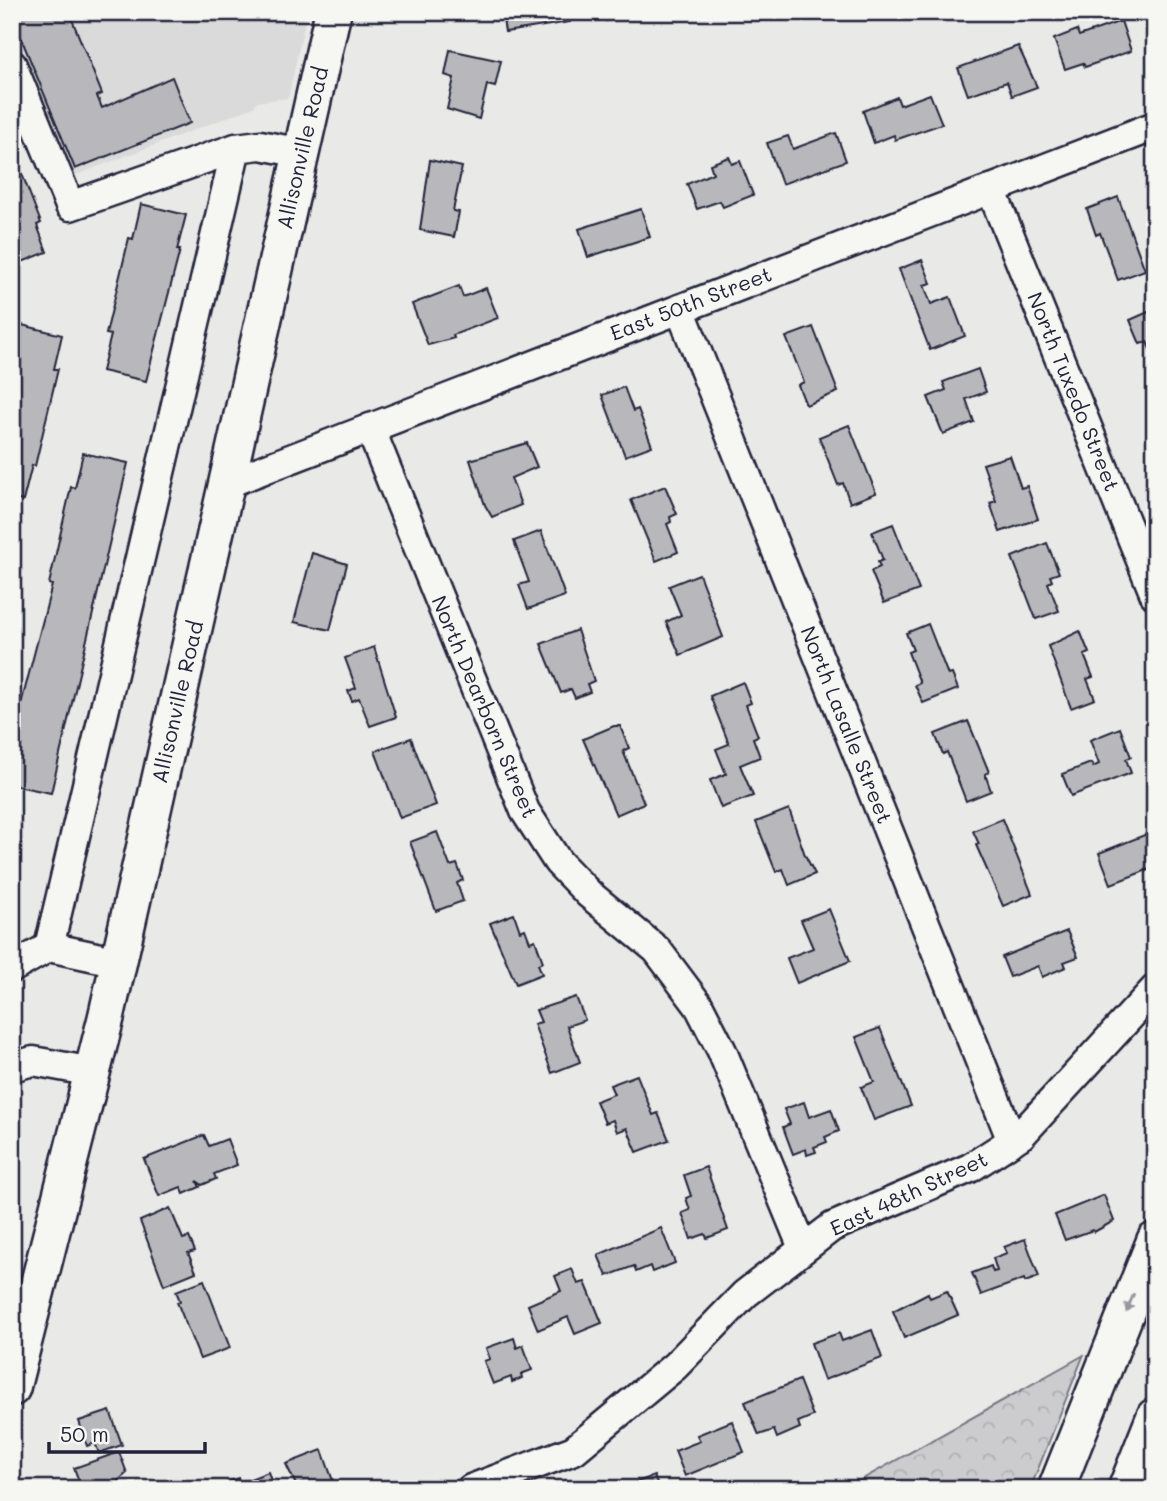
<svg xmlns="http://www.w3.org/2000/svg" width="1167" height="1501" font-family="Mali,sans-serif">
	<style>
		.built { fill: #dadada }
		.forest { fill: url(#forest-crowns); stroke: #777784; stroke-width: 2 }
		.building { fill: #b8b8bc; stroke: #22223b; stroke-width: 2 }
		.lines { fill: none; stroke-linecap: round; stroke-linejoin: round }
		.minor-casing { stroke: #22223b; stroke-width: 33 }
		.major-casing { stroke: #22223b; stroke-width: 40 }
		.minor { stroke: #f6f6f2; stroke-width: 28 }
		.major { stroke: #f6f6f2; stroke-width: 35 }
		.oneway { fill: #9797a0 }
		.labels { text-anchor: middle; stroke-width: 5; stroke-linejoin: round; paint-order: stroke }
		.street-label { font-size: 21px; fill: #22223b; stroke: #f6f6f2 }
	</style>
	<defs>
		<pattern id="forest-crowns" width="20" height="18" patternUnits="userSpaceOnUse" patternTransform="scale(1.75)"><rect width="20" height="18" fill="#ccccce"/><path d="M2 6a3 3 0 1 1 6 0M12 15a3 3 0 1 1 6 0" fill="none" stroke="#afafb2"/></pattern>
	</defs>
	<rect width="100%" height="100%" fill="#e9e9e7"/>
	<filter id="ink" filterUnits="userSpaceOnUse"><feTurbulence type="fractalNoise" baseFrequency=".0143" numOctaves="2"/><feDisplacementMap in="SourceGraphic" scale="14" xChannelSelector="R" yChannelSelector="G"/><feConvolveMatrix kernelMatrix="1 2 1 2 8 2 1 2 1" color-interpolation-filters="sRGB"/></filter>
	<g filter="url(#ink)">
		<!-- built -->
		<polygon class="built" points="12,12 307,12 288,98 256,102 254,107 71,177 12,33"/>
		<!-- forest -->
		<polygon class="forest" points="1084,1354 1030,1489 845,1489 1084,1355"/>
		<!-- building -->
		<g class="building">
			<polygon points="20,12 69,12 102,94 97,96 102,108 172,77 190,123 75,169 12,16"/>
			<polygon points="502,12 569,12 570,22 505,32"/>
			<polygon points="604,12 640,12 606,21"/>
			<polygon points="1121,21 1131,51 1085,67 1083,63 1065,69 1054,39 1077,30 1079,36"/>
			<polygon points="1018,46 1037,87 1012,96 1007,82 968,95 958,68"/>
			<polygon points="450,50 501,61 495,87 487,85 479,119 447,109 454,78 445,75"/>
			<polygon points="930,94 942,124 895,140 894,135 874,143 863,111 897,97 900,105"/>
			<polygon points="836,133 846,161 782,184 767,143 788,136 793,149"/>
			<polygon points="12,148 41,223 37,225 47,252 12,266"/>
			<polygon points="729,157 732,164 740,161 753,195 723,207 720,201 697,209 687,184 713,173 710,164"/>
			<polygon points="430,160 462,167 453,211 459,212 454,237 420,230"/>
			<polygon points="1118,197 1145,270 1118,280 1100,233 1096,235 1087,209"/>
			<polygon points="141,204 186,215 177,250 180,250 146,381 102,371 111,335 106,334 129,238 133,239"/>
			<polygon points="641,209 650,237 588,257 579,229"/>
			<polygon points="922,260 931,283 924,285 931,304 950,297 965,336 930,350 899,269"/>
			<polygon points="459,286 463,297 486,288 498,318 453,335 454,338 428,345 412,304"/>
			<polygon points="1155,309 1155,361 1147,342 1140,344 1130,320"/>
			<polygon points="18,324 62,335 54,369 58,369 35,466 32,465 23,501 12,499 12,348"/>
			<polygon points="813,327 838,392 806,405 798,385 804,382 786,337"/>
			<polygon points="978,369 986,392 966,399 974,422 943,434 928,397 946,390 943,382"/>
			<polygon points="624,387 633,411 638,409 652,446 625,456 602,395"/>
			<polygon points="849,425 876,493 850,503 843,483 838,485 819,437"/>
			<polygon points="527,443 537,467 511,478 521,505 492,517 485,505 470,460"/>
			<polygon points="83,453 128,463 51,793 12,785 16,747 12,746 12,739 52,585 49,584 71,487 75,488"/>
			<polygon points="1010,456 1021,488 1027,486 1038,519 1000,532 990,503 996,501 983,464"/>
			<polygon points="665,486 677,514 670,517 671,522 667,524 678,552 656,561 631,500"/>
			<polygon points="893,524 919,590 884,603 871,571 880,567 878,562 883,560 872,532"/>
			<polygon points="541,531 565,596 528,609 519,585 529,582 514,541"/>
			<polygon points="1047,543 1059,573 1050,576 1052,581 1048,583 1059,611 1036,619 1012,557"/>
			<polygon points="312,553 347,564 330,630 294,622"/>
			<polygon points="699,574 723,637 680,655 666,622 681,615 669,586"/>
			<polygon points="928,624 948,675 952,674 958,689 923,703 915,685 920,683 908,652 913,650 906,633"/>
			<polygon points="577,630 594,681 587,684 590,692 575,698 571,689 561,693 541,644"/>
			<polygon points="1080,631 1089,653 1084,655 1093,677 1087,679 1095,699 1071,708 1048,646"/>
			<polygon points="374,647 396,717 370,726 359,698 352,701 348,691 356,688 345,658"/>
			<polygon points="743,682 751,703 746,705 758,736 753,738 760,757 740,765 753,796 721,808 710,780 726,774 716,749 729,744 710,696"/>
			<polygon points="968,721 989,772 985,774 991,791 966,801 947,752 943,754 935,734"/>
			<polygon points="614,726 620,726 629,748 623,751 644,803 616,815 583,739"/>
			<polygon points="1120,728 1131,757 1126,759 1131,773 1071,796 1062,774 1091,763 1093,767 1099,764 1090,740"/>
			<polygon points="411,738 436,805 400,818 375,751"/>
			<polygon points="789,809 805,855 815,874 789,885 783,869 776,872 756,822"/>
			<polygon points="1002,819 1032,894 1003,906 976,845 979,844 973,831"/>
			<polygon points="437,832 450,866 457,864 463,880 457,883 463,901 436,911 410,842"/>
			<polygon points="1147,834 1151,844 1155,843 1155,867 1111,884 1099,853"/>
			<polygon points="829,909 850,961 797,983 787,958 813,948 801,920"/>
			<polygon points="514,914 520,931 525,929 530,942 535,940 543,962 538,964 542,974 516,984 490,923"/>
			<polygon points="1067,931 1078,957 1064,962 1066,967 1042,977 1038,966 1010,977 1002,957"/>
			<polygon points="576,997 585,1020 567,1026 580,1062 552,1073 534,1024 541,1022 536,1010"/>
			<polygon points="880,1028 911,1106 874,1120 861,1087 874,1082 856,1037"/>
			<polygon points="637,1075 653,1115 658,1113 669,1140 637,1152 627,1128 617,1132 613,1120 605,1123 596,1101 614,1094 610,1085"/>
			<polygon points="804,1102 809,1117 831,1109 839,1131 825,1137 827,1142 814,1147 816,1152 807,1155 806,1149 793,1154 783,1127 790,1124 784,1109"/>
			<polygon points="204,1135 209,1146 227,1139 237,1165 214,1174 216,1179 202,1185 197,1181 200,1187 184,1194 181,1187 159,1196 144,1159"/>
			<polygon points="706,1167 728,1230 707,1238 705,1234 691,1239 682,1213 690,1210 686,1198 691,1196 684,1175"/>
			<polygon points="1104,1195 1114,1221 1094,1232 1093,1230 1065,1240 1055,1215"/>
			<polygon points="170,1208 183,1239 189,1237 195,1251 188,1253 196,1272 164,1285 140,1221"/>
			<polygon points="661,1228 675,1263 652,1272 650,1266 636,1272 634,1266 607,1276 598,1255"/>
			<polygon points="1025,1239 1039,1277 1025,1282 1024,1279 981,1295 972,1273 991,1266 993,1272 997,1271 993,1258 1007,1253 1004,1247"/>
			<polygon points="572,1269 578,1284 585,1282 602,1323 575,1334 568,1317 538,1330 528,1305 561,1291 555,1276"/>
			<polygon points="204,1280 230,1348 200,1359 177,1302 180,1301 176,1291"/>
			<polygon points="947,1291 958,1315 904,1338 893,1311 928,1293 930,1298"/>
			<polygon points="872,1330 882,1358 824,1380 811,1343 839,1333 842,1341"/>
			<polygon points="514,1338 517,1348 523,1345 532,1370 521,1374 522,1378 512,1382 511,1377 493,1384 484,1361 490,1359 486,1348"/>
			<polygon points="799,1380 813,1416 798,1422 800,1428 777,1438 774,1430 759,1435 745,1402"/>
			<polygon points="110,1411 122,1445 99,1453 95,1443 87,1446 79,1421"/>
			<polygon points="732,1421 744,1452 685,1476 675,1451 700,1441 697,1435"/>
			<polygon points="322,1450 333,1481 312,1489 298,1489 286,1464"/>
			<polygon points="119,1452 127,1473 119,1480 121,1487 110,1489 109,1485 101,1489 82,1489 74,1468"/>
			<polygon points="268,1472 274,1489 229,1489 227,1483 238,1478 240,1483"/>
			<polygon points="654,1476 659,1489 639,1489 637,1482"/>
		</g>
		<g class="lines">
			<!-- minor casing -->
			<g class="minor-casing">
				<g id="minor">
					<polyline points="12,65 70,206 236,148"/>
					<polyline points="991,189 1155,595"/>
					<polyline points="680,309 1012,1141"/>
					<polyline points="370,428 525,811 558,862 589,894 657,950 699,1006 722,1051 803,1248"/>
					<polyline points="228,483 1155,126"/>
					<polyline points="49,947 236,148 260,145 302,153"/>
					<polyline points="49,947 119,962"/>
					<polyline points="12,968 49,947"/>
					<polyline points="12,1067 33,1061 93,1072"/>
					<polyline points="471,1489 574,1450 675,1366 745,1294 832,1227 970,1168 1021,1135 1155,989"/>
				</g>
			</g>
			<!-- major casing -->
			<g class="major-casing">
				<g id="major">
					<polyline points="12,1388 106,1018 333,12"/>
					<polyline points="1056,1489 1155,1240"/>
					<polyline points="1126,1489 1155,1416"/>
				</g>
			</g>
			<!-- minor -->
			<use href="#minor" class="minor"/>
			<!-- major -->
			<use href="#major" class="major"/>
		</g>
		<!-- one-way arrows -->
		<defs><path id="oneway-solid" d="M-6-.8H1V-3.2L6.5 0L1 3.2V.8H-6Z" transform="scale(1.75)"/></defs>
		<use class="oneway" href="#oneway-solid" transform="translate(1130 1303) rotate(112)"/>
	</g>
	<g class="labels">
		<!-- street labels -->
		<g class="street-label">
			<text transform="translate(303 148) rotate(-77)" y="7">Allisonville Road</text>
			<text transform="translate(691 304) rotate(-21)" y="7">East 50th Street</text>
			<text transform="translate(1073 392) rotate(68)" y="7">North Tuxedo Street</text>
			<text transform="translate(178 702) rotate(-77)" y="7">Allisonville Road</text>
			<text transform="translate(484 707) rotate(67)" y="7">North Dearborn Street</text>
			<text transform="translate(846 725) rotate(68)" y="7">North Lasalle Street</text>
			<text transform="translate(909 1194) rotate(-25)" y="7">East 48th Street</text>
		</g>
	</g>
	<!-- margin -->
	<rect width="1167" height="1501" fill="none" stroke="#f6f6f2" stroke-width="42"/>
	<rect x="21" y="21" width="1125" height="1459" fill="none" stroke="#22223b" stroke-width="2.5" filter="url(#ink)"/>
	<!-- scale -->
	<path d="M49 1442v10h156v-10" fill="none" stroke="#22223b" stroke-width="3.5"/>
	<text x="60" y="1442" font-size="21" fill="#22223b" stroke="#f6f6f2" stroke-width="5" paint-order="stroke">50 m</text>
</svg>
